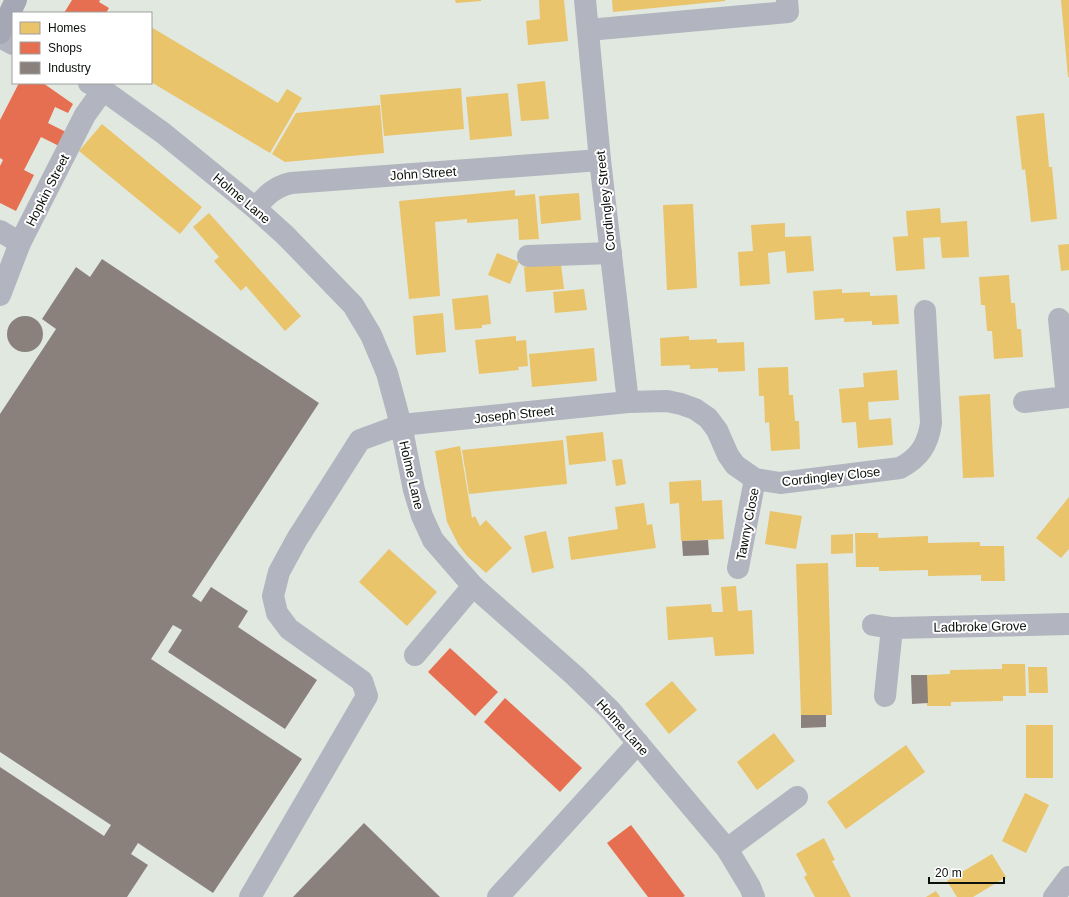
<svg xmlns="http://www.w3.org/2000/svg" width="1069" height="897" font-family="Arial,sans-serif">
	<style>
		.homes { fill: #e9c46a }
		.shops { fill: #e76f51 }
		.industry { fill: #8a817c }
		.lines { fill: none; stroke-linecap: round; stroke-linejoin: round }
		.minor { stroke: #b2b4bf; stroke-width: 22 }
		.highway { stroke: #a6a7b4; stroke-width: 22 }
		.labels { text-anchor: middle; stroke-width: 4; stroke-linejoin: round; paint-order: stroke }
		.street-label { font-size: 13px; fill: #0b100b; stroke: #fff }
	</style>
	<rect width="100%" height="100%" fill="#e1e8e0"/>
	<!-- homes -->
	<g class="homes">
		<polygon points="455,0 481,0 481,1 456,3"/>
		<polygon points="539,0 564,0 568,41 528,45 526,21 540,19"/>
		<polygon points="612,0 725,0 725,1 613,12"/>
		<polygon points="1061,0 1069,0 1069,77 1068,77"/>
		<polygon points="151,27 278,103 287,89 302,98 270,153 151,82"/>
		<polygon points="545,81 549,119 521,121 517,84"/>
		<polygon points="461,88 464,129 384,136 380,95"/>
		<polygon points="508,93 512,136 470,140 466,97"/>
		<polygon points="380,105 384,153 285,162 272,154 296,113"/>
		<polygon points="1044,113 1049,167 1052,167 1057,219 1031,222 1025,169 1022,170 1016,116"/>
		<polygon points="102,124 202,207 180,234 79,151"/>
		<polygon points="515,190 515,196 535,194 539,239 519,240 518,219 467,223 467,219 435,222 440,296 409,299 399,201"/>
		<polygon points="579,193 581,220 541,224 539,196"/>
		<polygon points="693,204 697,288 667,290 663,205"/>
		<polygon points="940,208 941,223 967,221 969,257 942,258 940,237 923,238 925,269 896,271 893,237 908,236 906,211"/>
		<polygon points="209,213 301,316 285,331 246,286 241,291 214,261 219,257 193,227"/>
		<polygon points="785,223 785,237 811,236 814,271 787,273 785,251 768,253 770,284 740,286 738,252 753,251 751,225"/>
		<polygon points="1069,244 1069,270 1061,271 1058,245"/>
		<polygon points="497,253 519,262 510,284 488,275"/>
		<polygon points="561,264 564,289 526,292 524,267"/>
		<polygon points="1009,275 1011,303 1015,303 1017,329 1021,329 1023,357 994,359 992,331 987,331 985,305 981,305 979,277"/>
		<polygon points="584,289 587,310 555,313 553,292"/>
		<polygon points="842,289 842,293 870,292 870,296 897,295 899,324 872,325 872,321 844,322 844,318 815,320 813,291"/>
		<polygon points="488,295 491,324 482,325 482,328 455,330 452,299"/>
		<polygon points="443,313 446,352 416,355 413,316"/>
		<polygon points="516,336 516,341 526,340 528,366 518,367 519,370 479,374 475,340"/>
		<polygon points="689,336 689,340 717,339 717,343 744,342 745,371 718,372 718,368 690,369 690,365 661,366 660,338"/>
		<polygon points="594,348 597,381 532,387 529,354"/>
		<polygon points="788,367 789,395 793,395 795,421 799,421 800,449 771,451 769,422 765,423 764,396 759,396 758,368"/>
		<polygon points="897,370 899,400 868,402 869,420 891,418 893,445 858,448 856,422 842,423 839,389 864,387 863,373"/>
		<polygon points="990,394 994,477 963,478 959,396"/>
		<polygon points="603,432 606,461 569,465 566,436"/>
		<polygon points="563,440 567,484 469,494 462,450"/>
		<polygon points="460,446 472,518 475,516 480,526 486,520 512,548 486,573 467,556 458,544 447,522 435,451"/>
		<polygon points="622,459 626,484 616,486 612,460"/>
		<polygon points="701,480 702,501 722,500 724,539 681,541 679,503 670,504 669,482"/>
		<polygon points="1069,497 1069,549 1061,558 1036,538"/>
		<polygon points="644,503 647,525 652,524 656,548 571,560 568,537 618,529 615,507"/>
		<polygon points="770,511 802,516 796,549 765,544"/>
		<polygon points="546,531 554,568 532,573 524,536"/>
		<polygon points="855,533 878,533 878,538 928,536 928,543 980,542 980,546 1004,546 1005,581 981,581 981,575 928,576 928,570 879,571 879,567 856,567"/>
		<polygon points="853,534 853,553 831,554 831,535"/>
		<polygon points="389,549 437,592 407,626 359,582"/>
		<polygon points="828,563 832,715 801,715 796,564"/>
		<polygon points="736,586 738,611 752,610 754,654 715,656 713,637 668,640 666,607 711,604 712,612 723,612 721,587"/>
		<polygon points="1002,664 1025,664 1026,696 1003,696 1003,701 951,702 951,706 927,706 927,675 950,674 950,670 1002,669"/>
		<polygon points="1028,667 1047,667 1048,693 1029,693"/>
		<polygon points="672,681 697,710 669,734 645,704"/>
		<rect x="1026" y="725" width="27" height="53"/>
		<polygon points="774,733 795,761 757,790 737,762"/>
		<polygon points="906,745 925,772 846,829 827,802"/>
		<polygon points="1025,793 1049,805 1026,853 1002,841"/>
		<polygon points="824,838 835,860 832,861 851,897 815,897 804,877 807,875 796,854"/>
		<polygon points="992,854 1006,877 973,897 957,897 947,881"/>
		<polygon points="936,891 940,897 926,897"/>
	</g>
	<!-- shops -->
	<g class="shops">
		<polygon points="72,0 100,0 99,2 109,8 106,13 64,13"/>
		<polygon points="19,83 43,83 73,104 68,113 55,107 48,123 68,133 61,147 41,137 24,170 34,175 16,211 0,203 0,166 3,160 0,158 0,120"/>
		<polygon points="450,648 498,692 475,716 428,672"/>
		<polygon points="505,698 582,768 560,792 484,722"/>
		<polygon points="631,825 685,896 683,897 648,897 607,843"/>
	</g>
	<!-- industry -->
	<g class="industry">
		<polygon points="102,259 319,403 192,596 201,602 211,587 248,611 238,627 317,680 285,729 168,652 182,630 173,625 151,659 302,759 213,893 138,843 131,854 148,865 127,897 0,897 0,767 104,836 111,825 0,752 0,414 56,329 42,319 76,267 90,277"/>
		<circle cx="25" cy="334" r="18"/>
		<polygon points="708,540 709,555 683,556 682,541"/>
		<polygon points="911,675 927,675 928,703 912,704"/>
		<polygon points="801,715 826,715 826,727 801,728"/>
		<polygon points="364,823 440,897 293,897"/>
	</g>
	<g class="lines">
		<!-- minor -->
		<g class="minor">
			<polyline points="585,0 600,160 628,402"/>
			<polyline points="588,30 788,12 787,0"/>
			<polyline points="0,37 13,44"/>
			<polyline points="89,83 103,90 163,133 255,208 285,235 353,305 371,335 387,373 401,425 414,490 422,516 433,540 473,586 575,676 611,711 727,849 750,887 754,897"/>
			<path d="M255,208c12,-13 19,-21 36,-25l309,-23"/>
			<polyline points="0,231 20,243"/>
			<polyline points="528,256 611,253"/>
			<polyline points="0,295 20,243 85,115 103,90"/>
			<polyline points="1024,402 1067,397 1059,319"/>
			<polyline points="738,568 755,479"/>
			<polyline points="873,625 892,628"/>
			<polyline points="415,655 473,586"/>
			<polyline points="885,696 892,628 1069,624"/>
			<polyline points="727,849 797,797"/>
			<path d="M250,897l117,-201 -5,-15 -73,-52 -12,-16 -4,-17 6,-24 18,-33 63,-99 41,-15 227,-23 39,-1 14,3 14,5 13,9 9,12 11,25 7,10 20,14 25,4 120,-15c19,-10 28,-23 31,-45l-6,-112"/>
			<polyline points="498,897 638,743"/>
			<polyline points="1054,897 1069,877"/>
		</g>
		<!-- highway -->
		<polyline class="highway" points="0,33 16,0"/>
	</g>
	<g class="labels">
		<!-- street labels -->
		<g class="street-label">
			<text transform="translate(423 173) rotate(-4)" y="5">John Street</text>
			<text transform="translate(47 190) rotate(-63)" y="5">Hopkin Street</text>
			<text transform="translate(242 198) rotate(40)" y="5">Holme Lane</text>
			<text transform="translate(605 201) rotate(-96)" y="5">Cordingley Street</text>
			<text transform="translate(514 414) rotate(-6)" y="5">Joseph Street</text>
			<text transform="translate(412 475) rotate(77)" y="5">Holme Lane</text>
			<text transform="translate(831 476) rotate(-6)" y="5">Cordingley Close</text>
			<text transform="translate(747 524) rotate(-79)" y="5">Tawny Close</text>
			<text transform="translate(980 626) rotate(-1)" y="5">Ladbroke Grove</text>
			<text transform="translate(623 727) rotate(48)" y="5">Holme Lane</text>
		</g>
	</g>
	<!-- legend -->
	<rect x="12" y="12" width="140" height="72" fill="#ffffff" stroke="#9d9f9d"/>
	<rect x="20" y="22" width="20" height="12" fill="#e9c46a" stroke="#9d9f9d"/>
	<text x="48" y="32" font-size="12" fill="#0b100b">Homes</text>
	<rect x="20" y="42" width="20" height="12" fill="#e76f51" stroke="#9d9f9d"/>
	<text x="48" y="52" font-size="12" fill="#0b100b">Shops</text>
	<rect x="20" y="62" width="20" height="12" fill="#8a817c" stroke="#9d9f9d"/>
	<text x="48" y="72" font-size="12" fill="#0b100b">Industry</text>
	<!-- scale -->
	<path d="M929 877v6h75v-6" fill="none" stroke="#0b100b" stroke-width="2"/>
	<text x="935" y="877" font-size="12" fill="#0b100b" stroke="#ffffff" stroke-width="3" paint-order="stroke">20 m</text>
</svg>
